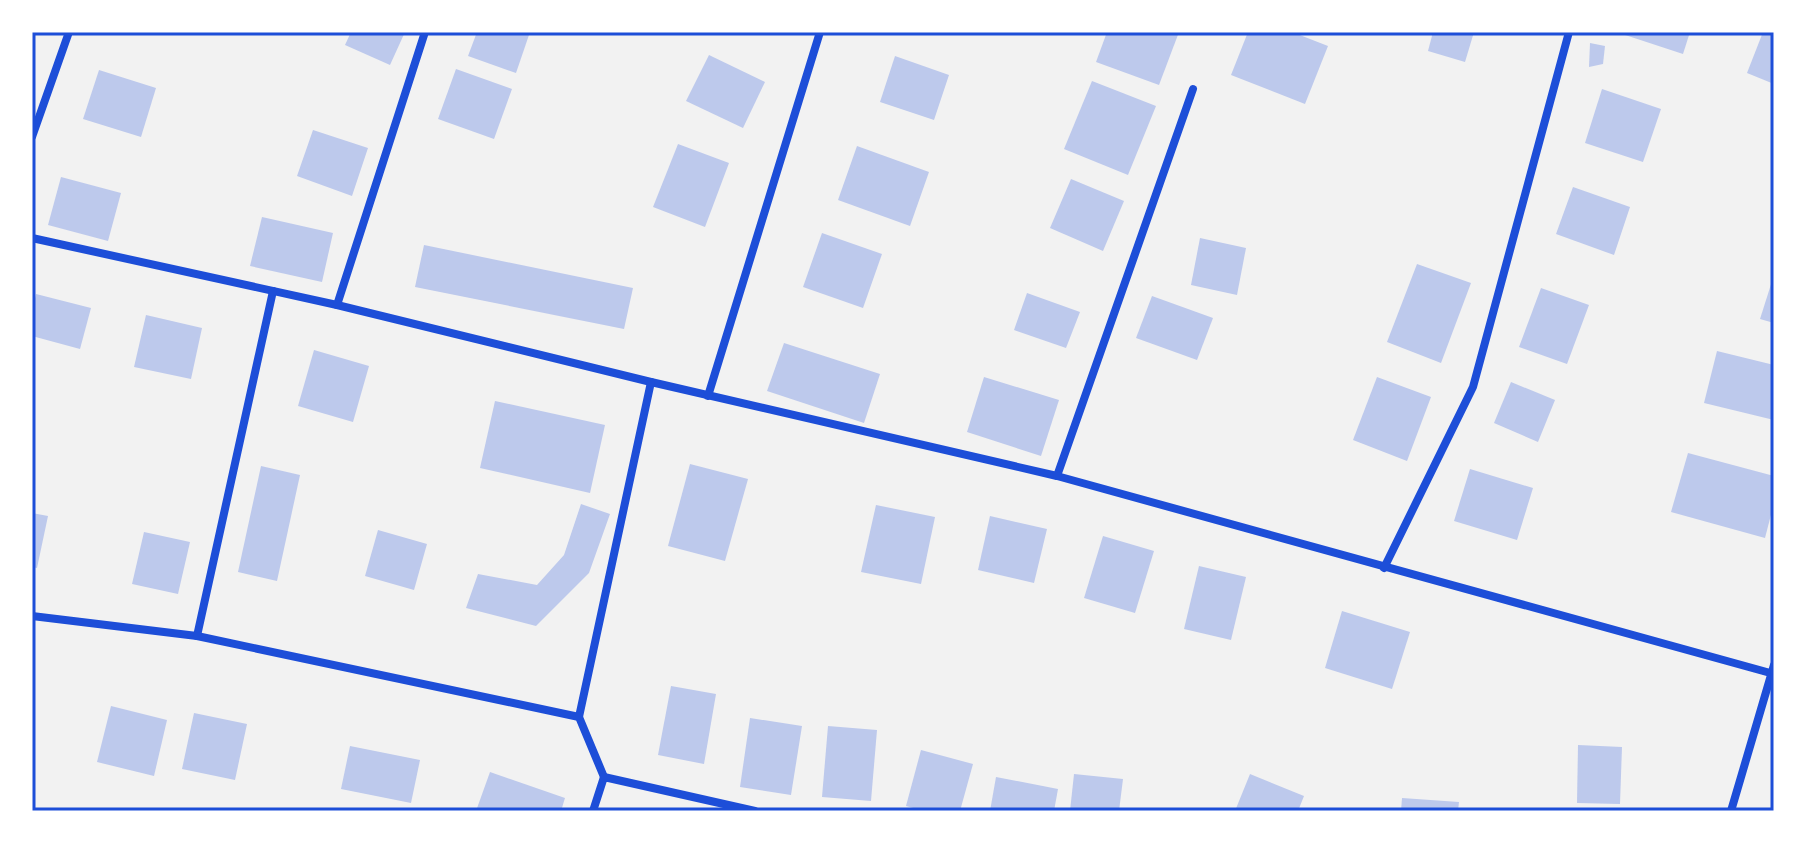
<svg xmlns="http://www.w3.org/2000/svg" width="1806" height="843" font-family="'Alegreya Sans',sans-serif">
	<style>
		.building { fill: #bdc9ec }
		.lines { fill: none; stroke-linecap: round; stroke-linejoin: round }
		.minor { stroke: #1d4ed8; stroke-width: 8 }
		.neatline { fill: none; stroke: #1d4ed8; stroke-width: 3 }
	</style>
	<rect width="100%" height="100%" fill="#f2f2f2"/>
	<!-- building -->
	<g class="building">
		<polygon points="351,32 405,32 390,65 345,45"/>
		<polygon points="477,32 530,32 516,73 468,56"/>
		<polygon points="1107,32 1179,32 1159,85 1096,62"/>
		<polygon points="1248,32 1292,32 1328,46 1305,104 1231,75"/>
		<polygon points="1433,32 1474,32 1465,62 1428,51"/>
		<polygon points="1616,32 1690,32 1683,54"/>
		<polygon points="1763,32 1774,32 1774,84 1747,73"/>
		<polygon points="1590,43 1605,46 1603,64 1589,67"/>
		<polygon points="709,55 765,82 743,128 686,101"/>
		<polygon points="895,56 949,75 934,120 880,102"/>
		<polygon points="456,69 512,89 494,139 438,119"/>
		<polygon points="99,70 156,88 141,137 83,119"/>
		<polygon points="1092,81 1156,106 1128,175 1064,149"/>
		<polygon points="1602,89 1661,109 1643,162 1585,143"/>
		<polygon points="313,130 368,148 352,196 297,176"/>
		<polygon points="678,144 729,163 705,227 653,207"/>
		<polygon points="857,146 929,172 910,226 838,200"/>
		<polygon points="61,177 121,193 108,241 48,225"/>
		<polygon points="1071,179 1124,201 1103,251 1050,228"/>
		<polygon points="1573,187 1630,207 1614,255 1556,234"/>
		<polygon points="262,217 333,233 322,282 250,266"/>
		<polygon points="822,233 882,254 863,308 803,287"/>
		<polygon points="1200,238 1246,248 1237,295 1191,285"/>
		<polygon points="424,245 633,288 624,329 415,287"/>
		<polygon points="1417,264 1471,283 1441,363 1387,342"/>
		<polygon points="1773,278 1774,278 1774,323 1760,319"/>
		<polygon points="1541,288 1589,305 1567,364 1519,347"/>
		<polygon points="1027,293 1080,312 1066,348 1014,330"/>
		<polygon points="36,294 91,308 80,349 32,336 32,311"/>
		<polygon points="1152,296 1213,318 1197,360 1136,338"/>
		<polygon points="146,315 202,328 191,379 134,367"/>
		<polygon points="784,343 880,374 864,423 767,391"/>
		<polygon points="314,350 369,366 353,422 298,406"/>
		<polygon points="1717,351 1774,365 1774,420 1704,403"/>
		<polygon points="984,377 1059,400 1041,456 967,432"/>
		<polygon points="1377,377 1431,397 1407,461 1353,440"/>
		<polygon points="1511,382 1555,400 1538,442 1494,423"/>
		<polygon points="495,401 605,425 590,493 480,468"/>
		<polygon points="1688,453 1774,476 1774,503 1765,538 1671,512"/>
		<polygon points="690,464 748,479 725,561 668,546"/>
		<polygon points="261,466 300,475 277,581 238,572"/>
		<polygon points="1470,469 1533,488 1517,540 1454,521"/>
		<polygon points="581,504 610,514 589,573 536,626 466,608 478,574 537,585 564,555"/>
		<polygon points="876,505 935,517 921,584 861,572"/>
		<polygon points="32,513 48,516 37,568 32,567"/>
		<polygon points="990,516 1047,529 1034,583 978,570"/>
		<polygon points="378,530 427,544 414,590 365,576"/>
		<polygon points="144,532 190,542 178,594 132,584"/>
		<polygon points="1103,536 1154,551 1135,613 1084,598"/>
		<polygon points="1199,566 1246,577 1231,640 1184,629"/>
		<polygon points="1342,611 1410,632 1392,689 1325,668"/>
		<polygon points="671,686 716,694 704,764 658,755"/>
		<polygon points="111,706 167,720 154,776 97,762"/>
		<polygon points="194,713 247,724 235,780 182,769"/>
		<polygon points="750,718 802,726 791,795 740,787"/>
		<polygon points="828,726 877,730 871,801 822,797"/>
		<polygon points="1578,745 1622,747 1620,804 1577,803"/>
		<polygon points="350,746 420,760 411,803 341,789"/>
		<polygon points="921,750 973,764 960,811 924,811 906,806"/>
		<polygon points="490,772 565,798 561,811 476,811"/>
		<polygon points="1074,774 1123,779 1119,811 1070,811"/>
		<polygon points="1250,774 1304,796 1298,811 1235,811"/>
		<polygon points="996,777 1058,789 1054,811 990,811"/>
		<polygon points="1402,798 1459,802 1458,811 1401,811"/>
	</g>
	<g class="lines">
		<!-- minor -->
		<g class="minor">
			<polyline points="32,137 69,32"/>
			<polyline points="32,238 337,305 651,382 1057,476 1774,674"/>
			<polyline points="337,305 425,32"/>
			<polyline points="708,396 820,32"/>
			<polyline points="1057,476 1193,89"/>
			<polyline points="1384,568 1473,387 1569,32"/>
			<polyline points="32,616 197,636 579,717 604,777"/>
			<polyline points="197,636 273,291"/>
			<polyline points="579,717 651,382"/>
			<polyline points="593,811 604,777 755,811"/>
			<polyline points="1731,811 1774,665"/>
		</g>
	</g>
	<!-- border -->
	<rect width="1806" height="843" fill="none" stroke="#ffffff" stroke-width="68"/>
	<rect x="34" y="34" width="1738" height="775" class="neatline"/>
</svg>
